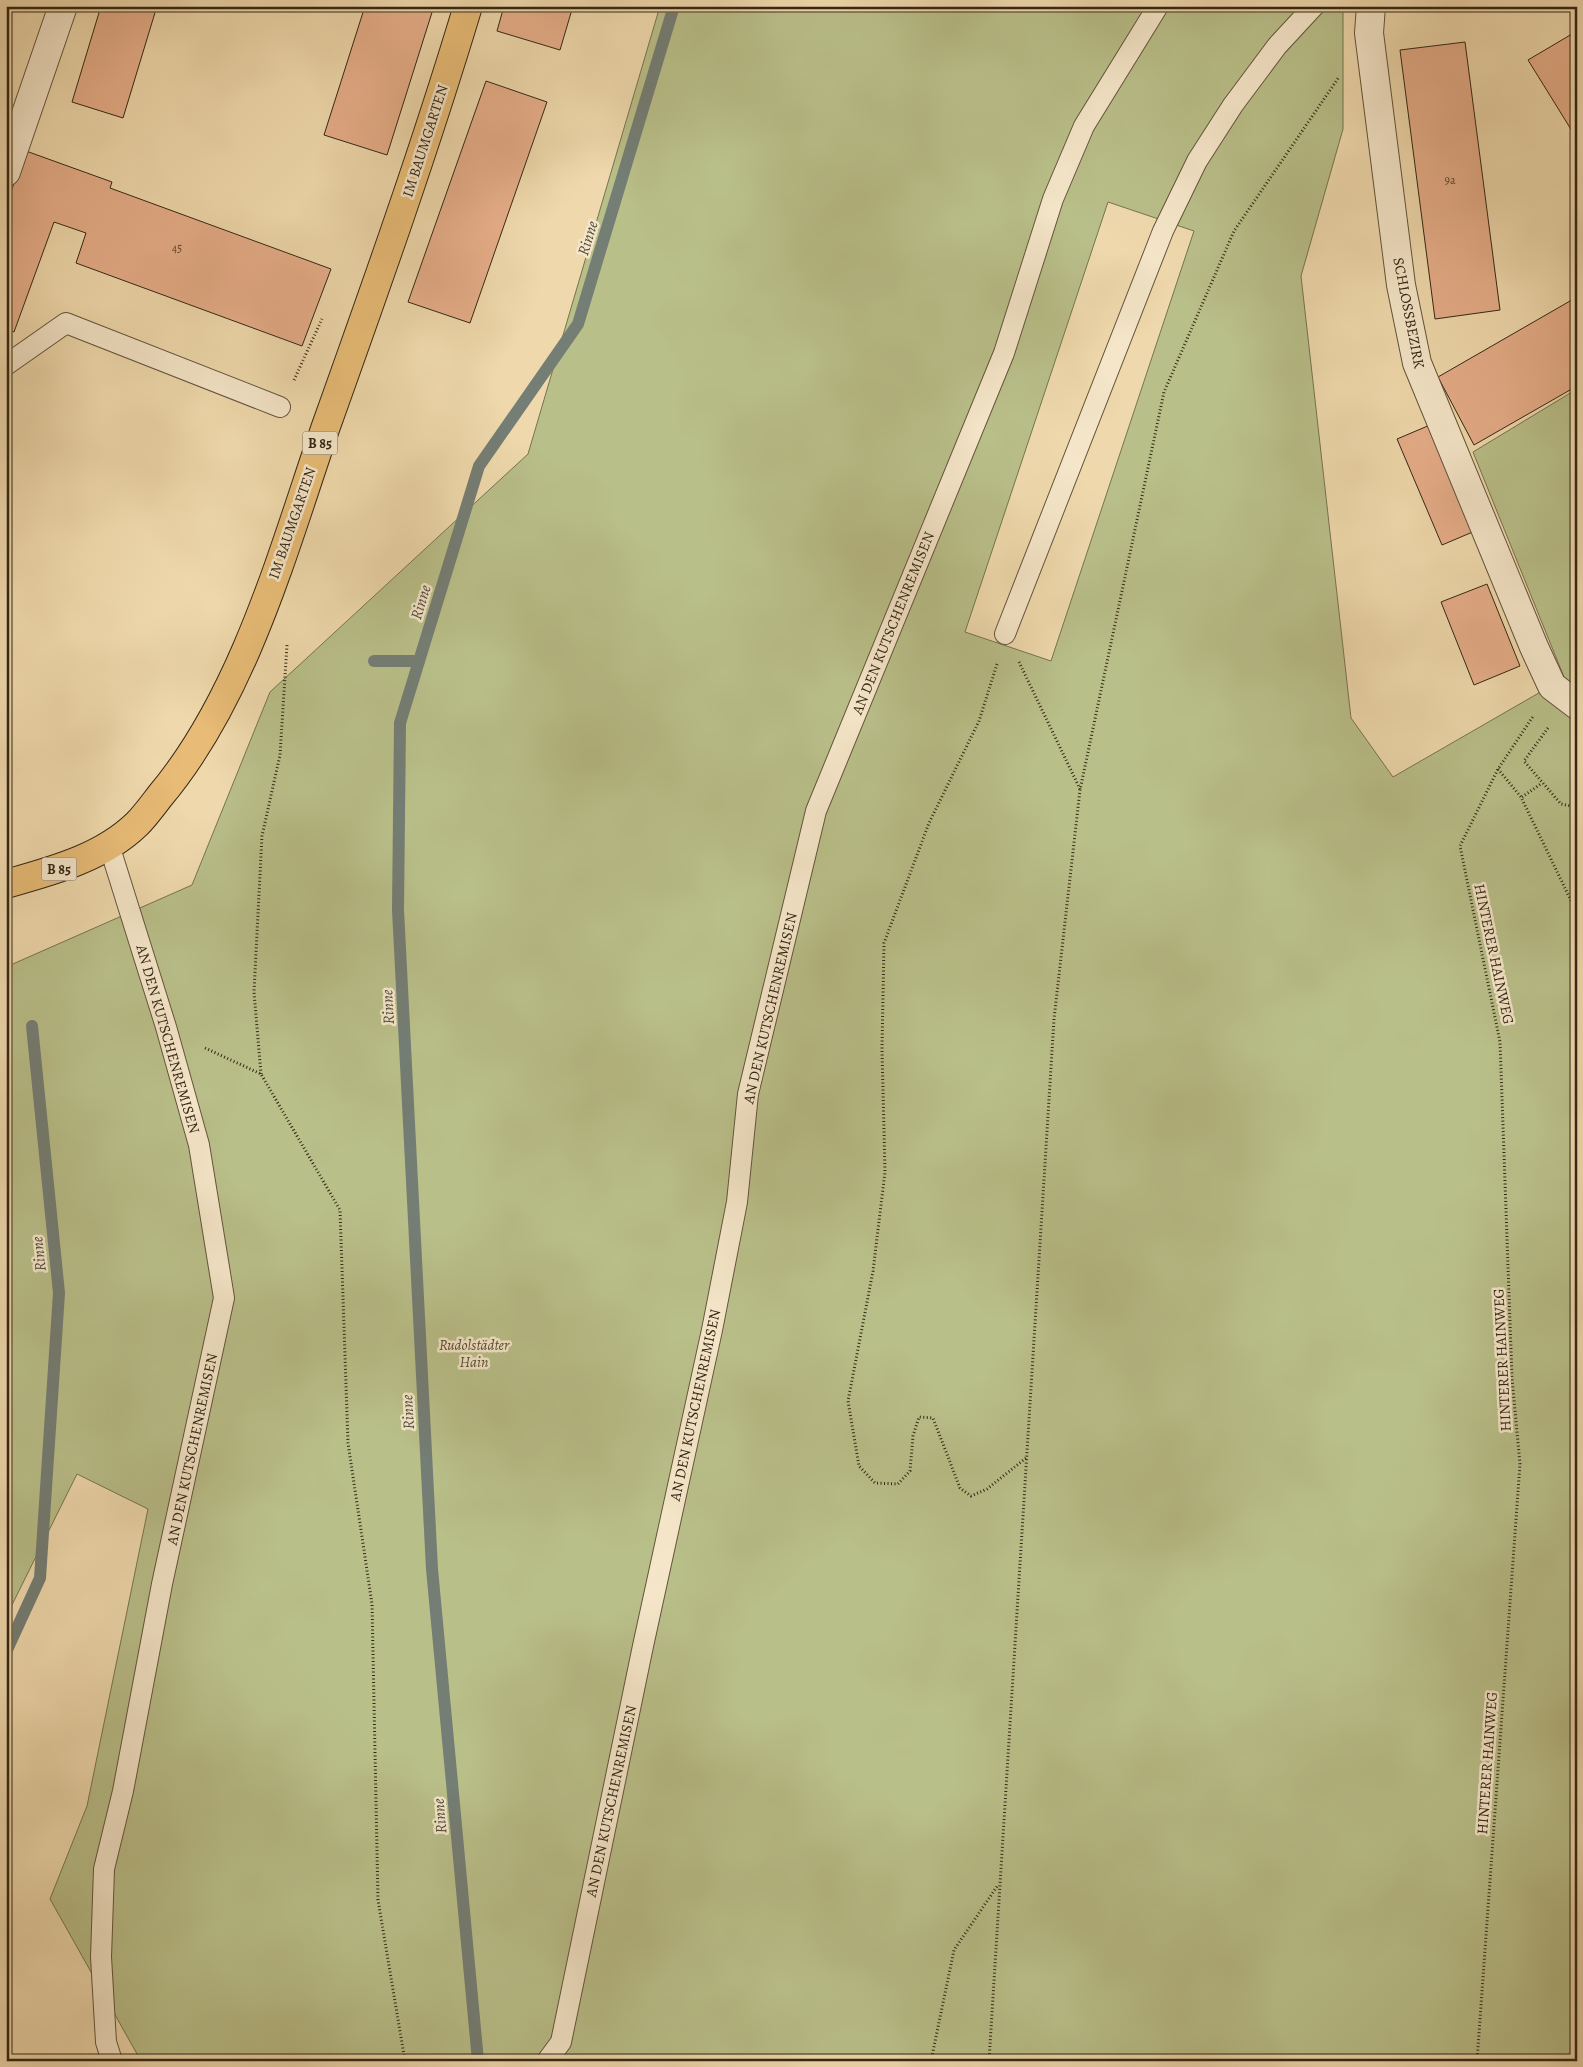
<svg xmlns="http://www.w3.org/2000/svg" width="1583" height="2067" font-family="Alegreya,serif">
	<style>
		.green { fill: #b9bf89; stroke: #767350; fill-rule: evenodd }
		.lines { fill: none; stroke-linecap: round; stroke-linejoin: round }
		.stream { stroke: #747e75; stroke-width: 12 }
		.building { fill: #e6ae89; stroke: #342716 }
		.service-casing { stroke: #63543c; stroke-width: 22 }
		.minor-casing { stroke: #63543c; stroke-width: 30 }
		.primary-casing { stroke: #342716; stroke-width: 30 }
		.path { stroke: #342716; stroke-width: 3; stroke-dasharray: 1 2.5; stroke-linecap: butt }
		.service { stroke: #f5e6c9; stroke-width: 20 }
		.minor { stroke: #f5e6c9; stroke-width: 28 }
		.primary { stroke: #e8bc76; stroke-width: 28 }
		.labels { text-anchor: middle; stroke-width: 5; stroke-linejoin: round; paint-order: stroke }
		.number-label { font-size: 12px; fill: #604933 }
		.shield { fill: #f5e6c9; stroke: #6e604c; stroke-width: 1 }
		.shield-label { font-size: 14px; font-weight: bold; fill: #342716 }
		.street-label { font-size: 15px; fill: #342716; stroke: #f5e6c9 }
		.park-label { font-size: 15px; font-style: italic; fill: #554d33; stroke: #f5e6c9 }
		.water-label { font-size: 16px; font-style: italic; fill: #4e4b3e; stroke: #f5e6c9 }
	</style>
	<rect width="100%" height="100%" fill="#efd9ac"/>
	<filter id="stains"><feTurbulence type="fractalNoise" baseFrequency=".004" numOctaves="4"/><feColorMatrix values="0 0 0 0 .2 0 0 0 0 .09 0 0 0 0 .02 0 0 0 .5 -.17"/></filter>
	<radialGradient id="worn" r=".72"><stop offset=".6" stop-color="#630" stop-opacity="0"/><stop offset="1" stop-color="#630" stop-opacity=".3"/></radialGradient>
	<!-- green -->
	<g class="green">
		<path d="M660,6h683v123l-42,147 50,442 42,59 151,-87 33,25v1346h-1436l-91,-162 37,-93 61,-297 -71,-35 -71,143v-650l186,-82 78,-193 258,-238zM1108,202l86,29 -143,430 -86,-29z"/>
		<polygon points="1577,389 1577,694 1568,687 1473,452"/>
	</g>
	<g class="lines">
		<!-- stream -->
		<g class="stream">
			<polyline points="374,661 419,661"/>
			<polyline points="6,1652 40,1578 59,1293 32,1026"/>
			<polyline points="478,2061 432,1569 398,910 400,723 479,466 578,324 674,6"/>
		</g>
	</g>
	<!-- building -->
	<g class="building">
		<polygon points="14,6 34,6 33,11"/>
		<polygon points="101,6 157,6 123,118 72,102"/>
		<polygon points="365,6 434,6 387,155 324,135"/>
		<polygon points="504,6 573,6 560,50 497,31"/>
		<polygon points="1577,31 1577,139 1528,60"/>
		<polygon points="1465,42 1500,310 1435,319 1400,50"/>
		<polygon points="486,81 547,102 470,323 408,302"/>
		<polygon points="26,151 112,182 110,188 331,269 302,346 76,263 86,233 54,222 14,332 6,329 6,205"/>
		<polygon points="1577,297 1577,386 1474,445 1438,377"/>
		<polygon points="1430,425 1475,531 1442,545 1397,439"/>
		<polygon points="1487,584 1520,666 1474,685 1441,602"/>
	</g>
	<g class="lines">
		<!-- service casing -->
		<g class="service-casing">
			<g id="service">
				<polyline points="6,365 66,323 280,407"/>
				<polyline points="1005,634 1163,231 1197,161 1233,105 1277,46 1314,6"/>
				<polyline points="109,845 166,1027 199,1145 224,1298 162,1584 123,1791 104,1869 101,1957 106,2042 112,2061"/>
				<polyline points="547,2061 561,2042 643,1646 712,1330 737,1202 748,1094 816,811 1004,353 1053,199 1084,126 1158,6"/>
			</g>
		</g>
		<!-- minor casing -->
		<g class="minor-casing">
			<g id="minor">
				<polyline points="1371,6 1369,33 1401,285 1417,363 1534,647 1552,686 1577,705"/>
				<polyline points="6,172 63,6"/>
			</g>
		</g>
		<!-- primary casing -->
		<g class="primary-casing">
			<path id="primary" d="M6,884c46,-13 96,-26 131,-60 8,-8 16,-19 23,-28 84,-100 123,-245 165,-367 50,-140 100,-280 143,-423"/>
		</g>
		<!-- path -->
		<g class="path">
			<polyline points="294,380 322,319"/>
			<polyline points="1019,662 1080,789"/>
			<polyline points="997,664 979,721 929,823 884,943 882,1049 885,1172 873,1271 848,1401 859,1466 875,1483 898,1484 910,1471 913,1436 919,1417 933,1418 960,1488 971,1496 987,1489 1026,1458"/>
			<polyline points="1548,728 1524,761 1561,804 1577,807"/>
			<polyline points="1498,769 1521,797 1577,913"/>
			<polyline points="1522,797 1542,783"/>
			<polyline points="205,1048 261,1074 340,1210 348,1443 372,1604 378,1900 405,2061"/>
			<polyline points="261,1074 254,992 262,836 280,755 287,645"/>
			<polyline points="931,2061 954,1950 998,1885"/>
			<polyline points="989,2061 1054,1019 1080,790 1164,392 1234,231 1339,77"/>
			<polyline points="1477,2061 1520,1464 1512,1378 1500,1042 1460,846 1498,769 1534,715"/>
		</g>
		<!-- service -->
		<use href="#service" class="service"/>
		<!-- minor -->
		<use href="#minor" class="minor"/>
		<!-- primary -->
		<use href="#primary" class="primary"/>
	</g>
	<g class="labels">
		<!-- number labels -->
		<g class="number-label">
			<text x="1450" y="184">9a</text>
			<text x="177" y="252">45</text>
		</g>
		<!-- shield labels -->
		<g class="shield">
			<rect x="302.5" y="431.5" width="35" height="23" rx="4"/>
			<rect x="41.5" y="857.5" width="35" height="23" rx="4"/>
		</g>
		<g class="shield-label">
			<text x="320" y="448">B 85</text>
			<text x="59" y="874">B 85</text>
		</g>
		<!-- street labels -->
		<g class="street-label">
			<text transform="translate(425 141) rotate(-72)" y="5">IM BAUMGARTEN</text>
			<text transform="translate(1409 313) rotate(79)" y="5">SCHLOSSBEZIRK</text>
			<text transform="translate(292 523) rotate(-71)" y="5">IM BAUMGARTEN</text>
			<text transform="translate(893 623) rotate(-68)" y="5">AN DEN KUTSCHENREMISEN</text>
			<text transform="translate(1494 954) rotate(78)" y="5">HINTERER HAINWEG</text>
			<text transform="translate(770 1008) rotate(-77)" y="5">AN DEN KUTSCHENREMISEN</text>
			<text transform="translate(168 1039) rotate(74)" y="5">AN DEN KUTSCHENREMISEN</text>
			<text transform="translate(1502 1360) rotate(-93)" y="5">HINTERER HAINWEG</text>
			<text transform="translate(695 1405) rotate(-78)" y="5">AN DEN KUTSCHENREMISEN</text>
			<text transform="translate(192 1449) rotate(-78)" y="5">AN DEN KUTSCHENREMISEN</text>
			<text transform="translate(1487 1763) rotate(-86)" y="5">HINTERER HAINWEG</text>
			<text transform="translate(611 1801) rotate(-78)" y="5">AN DEN KUTSCHENREMISEN</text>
		</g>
		<!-- park labels -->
		<g class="park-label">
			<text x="474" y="1350">Rudolstädter<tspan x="474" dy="17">Hain</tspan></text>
		</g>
		<!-- water labels -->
		<g class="water-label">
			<text transform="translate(587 238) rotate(-73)" y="6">Rinne</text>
			<text transform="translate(420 602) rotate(-73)" y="6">Rinne</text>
			<text transform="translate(387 1007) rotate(-93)" y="6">Rinne</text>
			<text transform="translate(38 1254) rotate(-96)" y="6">Rinne</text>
			<text transform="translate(407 1412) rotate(-93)" y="6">Rinne</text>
			<text transform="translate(439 1816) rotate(-95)" y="6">Rinne</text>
		</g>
	</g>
	<!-- margin -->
	<rect width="1583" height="2067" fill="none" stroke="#efd9ac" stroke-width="25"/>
	<rect x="8" y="8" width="1568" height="2052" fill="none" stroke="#342716" stroke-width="2.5"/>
	<rect x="12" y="12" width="1558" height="2042" fill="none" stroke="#342716"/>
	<rect width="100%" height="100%" filter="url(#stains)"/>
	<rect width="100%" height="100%" fill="url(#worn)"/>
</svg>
